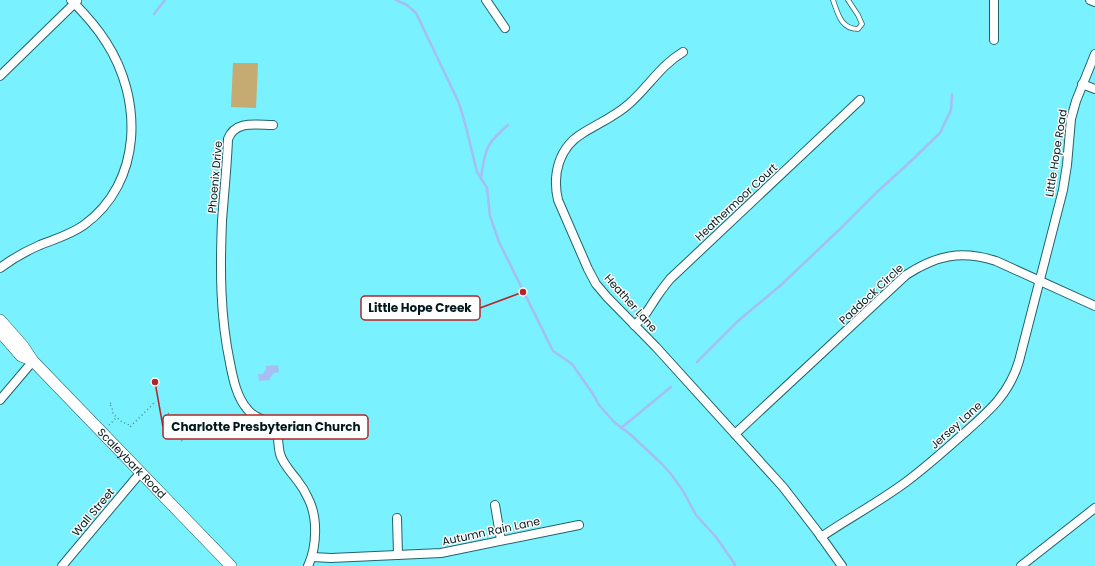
<svg xmlns="http://www.w3.org/2000/svg" width="1095" height="566" font-family="Poppins,sans-serif">
	<style>
		.green { fill: #c5aa71 }
		.water { fill: #a6bef3 }
		.lines { fill: none; stroke-linecap: round; stroke-linejoin: round }
		.stream { stroke: #a6bef3; stroke-width: 2.5 }
		.lane-casing { stroke: #22636a; stroke-width: 5.5 }
		.street-casing { stroke: #22636a; stroke-width: 10 }
		.secondary-casing { stroke: #22636a; stroke-width: 12 }
		.path { stroke: #418c95; stroke-width: 1.5; stroke-dasharray: 1 3; stroke-linecap: butt }
		.lane { stroke: #fff; stroke-width: 4 }
		.street { stroke: #fff; stroke-width: 8 }
		.secondary { stroke: #fff; stroke-width: 11 }
		.labels { text-anchor: middle; stroke-width: 3; stroke-linejoin: round; paint-order: stroke }
		.street-label { font-size: 11px; fill: #00181b; stroke: #fdfdfd }
		.leader { fill: none; stroke: #b52428; stroke-width: 1.5 }
		.callout-dot { fill: #b52428; stroke: #fdfdfd; stroke-width: 1.5 }
		.callout { fill: #fdfdfd; stroke: #b52428; stroke-width: 1.5 }
		.callout-label { font-size: 12px; text-anchor: middle; font-weight: bold; fill: #00181b }
	</style>
	<rect width="100%" height="100%" fill="#7af1ff"/>
	<!-- green -->
	<polygon class="green" points="233,63 258,63 256,108 231,107"/>
	<!-- water -->
	<polygon class="water" points="278,365 279,372 274,373 270,378 270,380 259,381 258,374 263,374 266,369 266,366"/>
	<g class="lines">
		<!-- stream -->
		<g class="stream">
			<polyline points="396,0 407,5 416,13 459,103 466,127 477,172 487,188 490,216 499,242 553,351 572,364 593,394 599,405 614,422 631,435 661,463 671,474 683,491 696,515 716,537 734,563 735,566"/>
			<polyline points="154,14 165,0"/>
			<path d="M481,177c5,-29 4,-32 27,-52"/>
			<polyline points="697,362 738,321 781,285 840,229 877,192 910,162 940,133 951,110 952,94"/>
			<polyline points="621,428 671,387"/>
		</g>
		<!-- lane casing -->
		<g class="lane-casing">
			<path id="lane" d="M833,0c5,14 8,29 25,29l4,-5 -4,-9 -10,-15"/>
		</g>
		<!-- street casing -->
		<g class="street-casing">
			<g id="street">
				<polyline points="486,0 505,28"/>
				<polyline points="1090,0 1095,2"/>
				<polyline points="994,40 994,0"/>
				<path d="M683,52c-22,13 -34,34 -53,51 -14,13 -31,20 -47,30 -24,14 -31,41 -25,67l30,69 8,15 11,13 49,50 127,140 34,44 25,35"/>
				<polyline points="0,76 77,1"/>
				<polyline points="1082,84 1095,89"/>
				<path d="M273,125c-16,0 -38,-5 -45,14 -1,27 -4,54 -6,82 -2,47 -2,95 8,142 3,16 7,35 18,47 7,9 20,10 29,17 1,8 1,19 3,27 3,10 11,18 17,26 4,5 8,11 11,18 10,19 9,49 0,68"/>
				<path d="M0,268c12,-9 26,-17 40,-23 15,-6 30,-10 44,-20 59,-43 59,-126 22,-183 -10,-16 -22,-29 -35,-42"/>
				<path d="M634,325c12,-8 16,-19 24,-30 4,-6 8,-11 12,-16l190,-179"/>
				<polyline points="0,400 33,361"/>
				<path d="M735,434l171,-159c31,-20 55,-25 90,-14l99,45"/>
				<polyline points="495,505 501,540"/>
				<polyline points="397,518 398,555"/>
				<path d="M821,537c28,-19 58,-35 85,-55 20,-15 38,-31 56,-47 26,-23 47,-40 57,-74l44,-171 4,-25 4,-46 5,-18 19,-47"/>
				<polyline points="312,557 331,558 441,553 579,525"/>
				<polyline points="62,566 141,472"/>
				<polyline points="1021,566 1095,508"/>
			</g>
		</g>
		<!-- secondary casing -->
		<g class="secondary-casing">
			<g id="secondary">
				<path id="s1" d="M0,320l23,26 10,15 198,205"/>
				<polyline points="0,332 21,356 31,360"/>
			</g>
		</g>
		<!-- path -->
		<g class="path">
			<polyline points="111,403 109,404 112,407 113,414 122,422 128,424 130,427 154,403"/>
			<polyline points="168,413 180,425"/>
			<polyline points="109,425 116,418"/>
			<polyline points="173,432 183,442"/>
		</g>
		<!-- lane -->
		<use href="#lane" class="lane"/>
		<!-- street -->
		<use href="#street" class="street"/>
		<!-- secondary -->
		<use href="#secondary" class="secondary"/>
	</g>
	<g class="labels">
		<!-- street labels -->
		<g class="street-label">
			<text transform="translate(1056 153) rotate(-81)" y="4">Little Hope Road</text>
			<text transform="translate(215 177) rotate(-85)" y="4">Phoenix Drive</text>
			<text transform="translate(736 202) rotate(-43)" y="4">Heathermoor Court</text>
			<text transform="translate(871 294) rotate(-43)" y="4">Paddock Circle</text>
			<text transform="translate(631 303) rotate(48)" y="4">Heather Lane</text>
			<text transform="translate(956 425) rotate(-42)" y="4">Jersey Lane</text>
			<text dy="4" stroke="none"><textPath href="#s1" startOffset="195">Scaleybark Road</textPath></text>
			<text transform="translate(93 512) rotate(-50)" y="4">Wall Street</text>
			<text transform="translate(491 531) rotate(-12)" y="4">Autumn Rain Lane</text>
		</g>
	</g>
	<!-- callouts -->
	<path class="leader" d="M523 292L480 308M155 382L163 427"/>
	<g class="callout-dot">
		<circle cx="523" cy="292" r="4"/>
		<circle cx="155" cy="382" r="4"/>
	</g>
	<g class="callout">
		<rect x="361" y="296" width="119" height="24" rx="4"/>
		<rect x="163" y="415" width="205" height="24" rx="4"/>
	</g>
	<g class="callout-label">
		<text x="420" y="312">Little Hope Creek</text>
		<text x="266" y="431">Charlotte Presbyterian Church</text>
	</g>
</svg>
